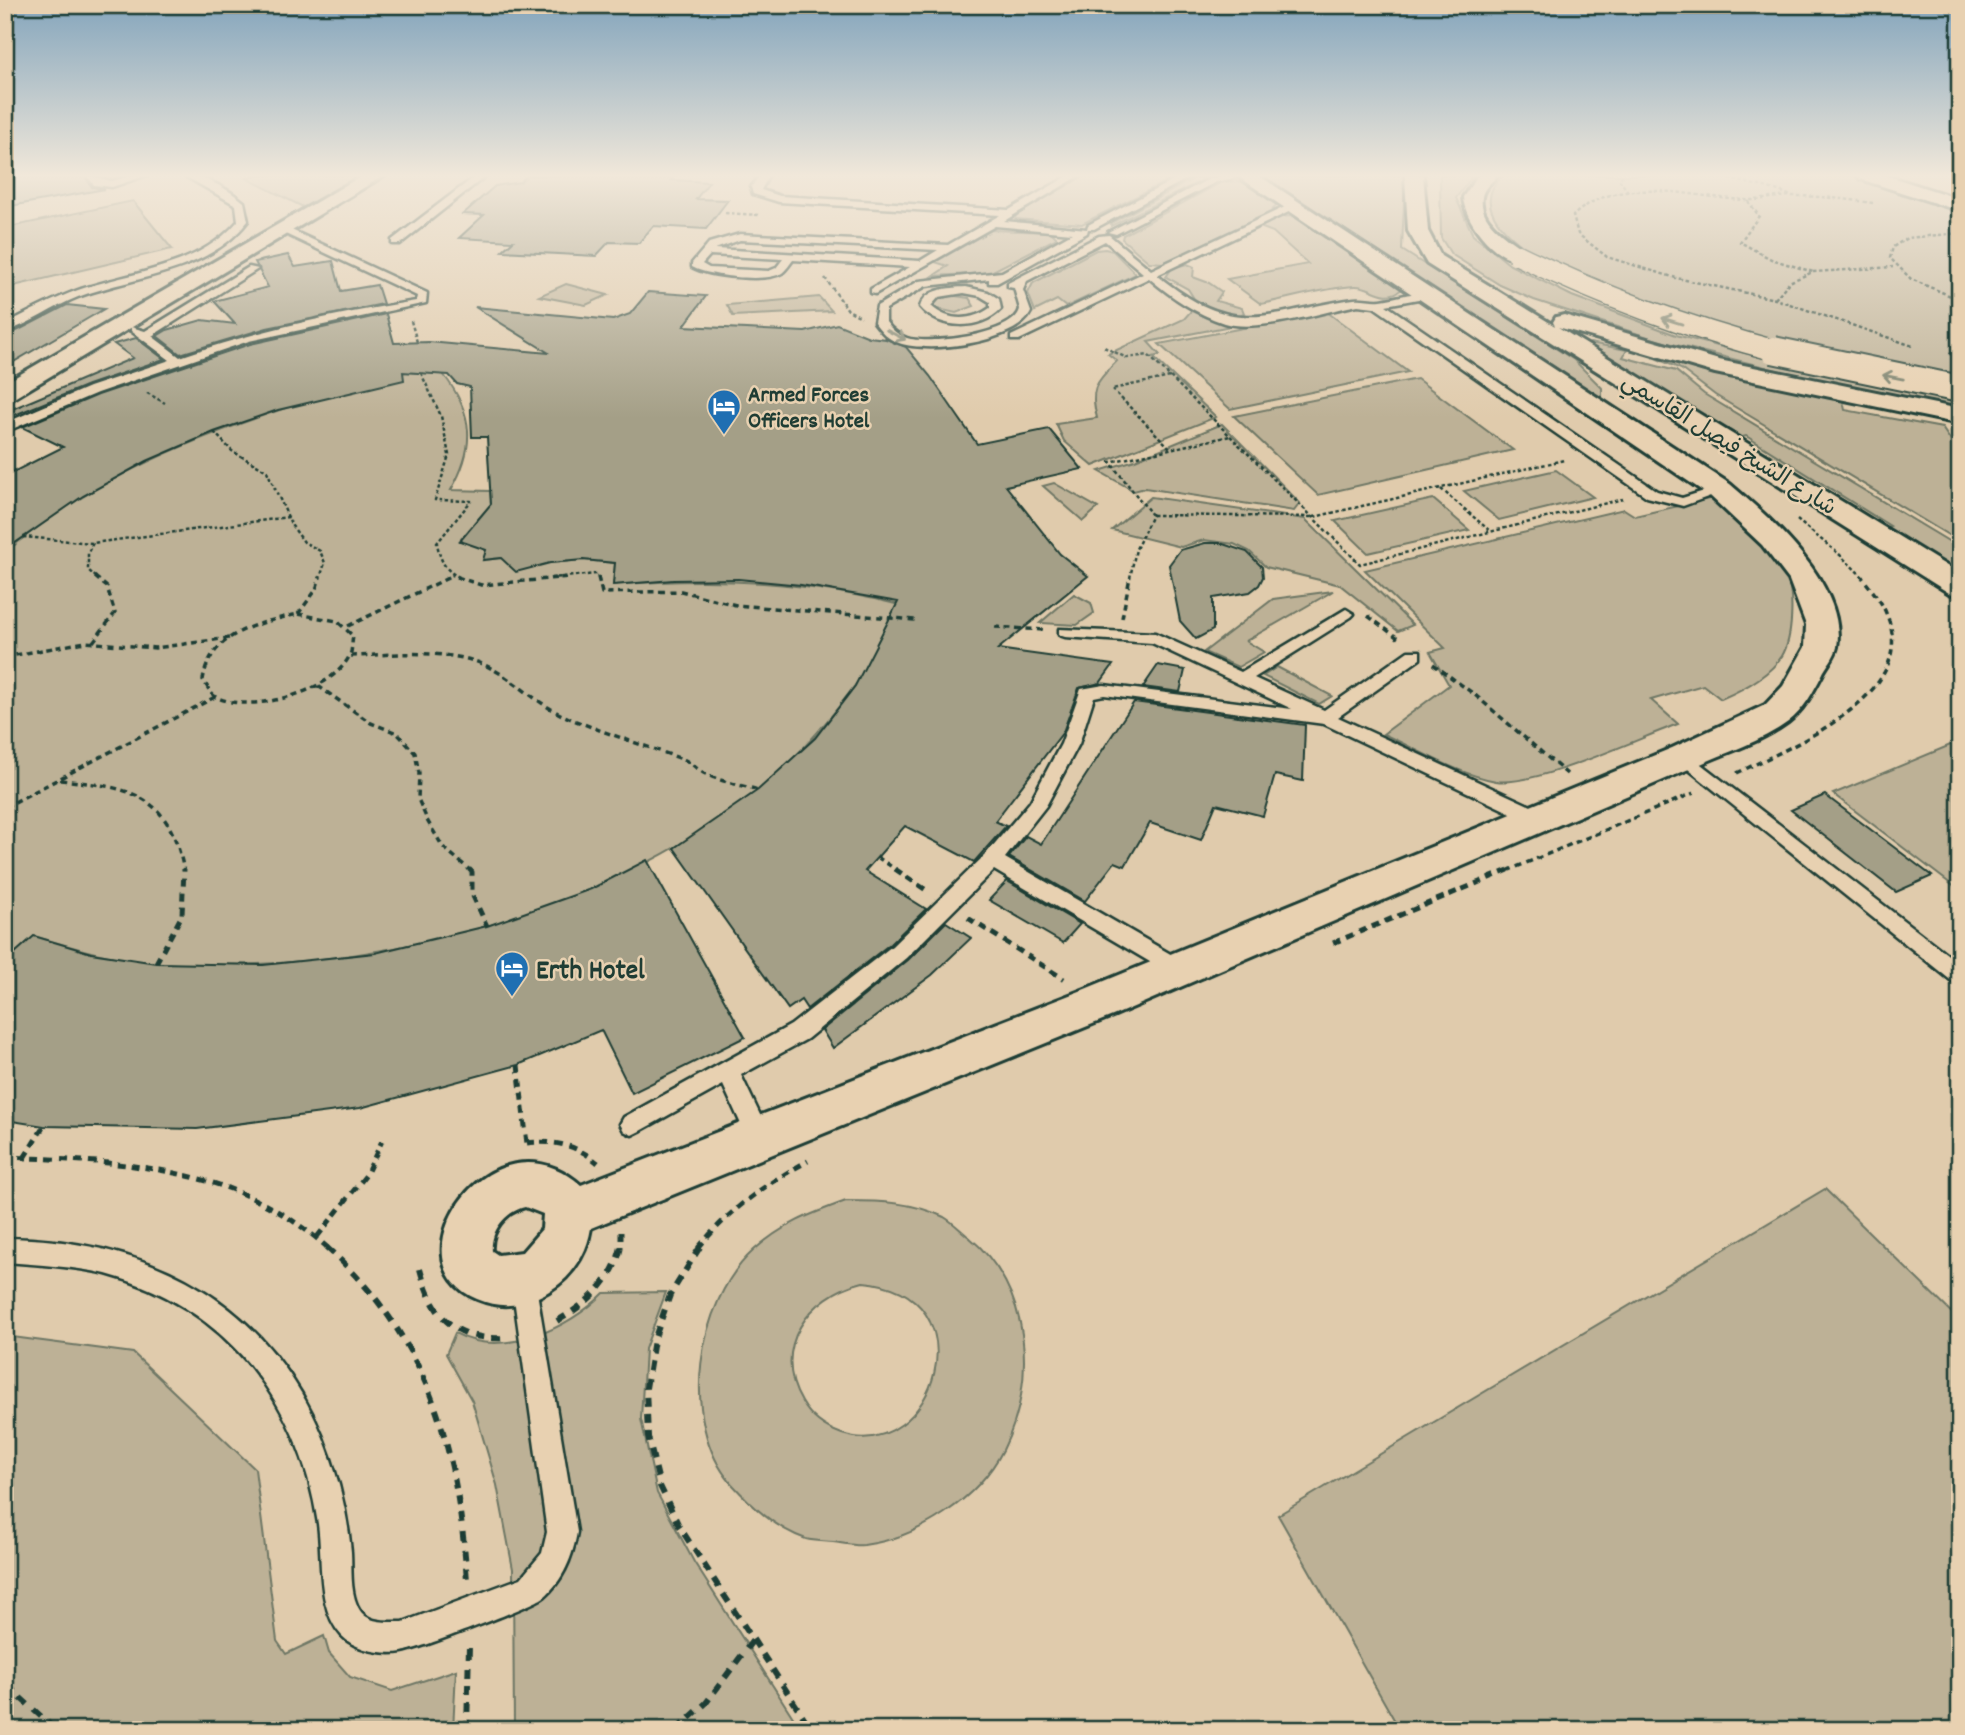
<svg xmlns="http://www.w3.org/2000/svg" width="1965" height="1735" font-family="Dekko,'Playpen Sans Arabic',sans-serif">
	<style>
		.green { fill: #bdb196; stroke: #6e7765; stroke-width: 2; fill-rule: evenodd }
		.building { fill: #a49f87; stroke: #1f3d34; stroke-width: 2 }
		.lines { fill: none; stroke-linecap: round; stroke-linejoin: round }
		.lane-casing { stroke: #1f3d34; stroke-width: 5 }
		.street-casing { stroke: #1f3d34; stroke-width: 6 }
		.highway-casing { stroke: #1f3d34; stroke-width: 6 }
		.path-far3 { stroke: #1f3d34; stroke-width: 2.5; stroke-dasharray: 3.5 2.5; stroke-linecap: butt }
		.path-far2 { stroke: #1f3d34; stroke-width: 3.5; stroke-dasharray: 6 4.5; stroke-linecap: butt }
		.path-far1 { stroke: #1f3d34; stroke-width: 5; stroke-dasharray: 8 6; stroke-linecap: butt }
		.path { stroke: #1f3d34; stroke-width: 6; stroke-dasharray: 10 8; stroke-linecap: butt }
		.lane { fill: #e8d1b1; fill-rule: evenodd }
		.street { fill: #e8d1b1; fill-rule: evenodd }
		.highway { fill: #e8d1b1; fill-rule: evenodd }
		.highway-bridge-far1-casing { stroke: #1f3d34; stroke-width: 23; stroke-linecap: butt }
		.highway-bridge-casing { stroke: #1f3d34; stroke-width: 30; stroke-linecap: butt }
		.highway-bridge-far1 { stroke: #e8d1b1; stroke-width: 20 }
		.highway-bridge { stroke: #e8d1b1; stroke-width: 26 }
		.oneway { stroke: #79806c }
		.labels { text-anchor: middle; stroke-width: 5; stroke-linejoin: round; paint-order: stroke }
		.far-poi-label { font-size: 23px; font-weight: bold; fill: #1f3d34; stroke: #e8d1b1; text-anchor: start }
		.far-street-label { font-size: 23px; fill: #1f3d34; stroke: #e8d1b1 }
		.poi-label { font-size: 28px; font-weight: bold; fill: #1f3d34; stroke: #e8d1b1; text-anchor: start }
	</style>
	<rect width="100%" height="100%" fill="#e0cbac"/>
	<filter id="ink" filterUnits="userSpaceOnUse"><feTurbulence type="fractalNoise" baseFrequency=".0143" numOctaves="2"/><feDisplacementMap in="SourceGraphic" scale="14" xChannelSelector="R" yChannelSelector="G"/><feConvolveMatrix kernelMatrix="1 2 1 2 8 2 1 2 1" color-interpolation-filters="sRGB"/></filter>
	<g filter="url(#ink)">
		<!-- green -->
		<g class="green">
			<polygon points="266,175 361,175 305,208 246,178"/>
			<polygon points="1086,175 1179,175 1082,224 1015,219 1016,215"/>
			<polygon points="1405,175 1402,250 1574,360 1602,388 1602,405 1258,176"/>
			<polygon points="1440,175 1473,175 1456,198 1473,235 1510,265 1572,296 1676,335 1783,363 1960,395 1960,409 1890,398 1660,341 1534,300 1500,285 1451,254 1441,238"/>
			<path d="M1504,175h346l110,36v166c-56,-10 -113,-18 -168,-30 -64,-15 -125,-40 -187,-63 -20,-8 -46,-13 -64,-25 -28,-18 -75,-53 -37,-84z"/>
			<polygon points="1197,177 1205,179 1111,226 1111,223"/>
			<polygon points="1240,181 1274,200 1276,206 1270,213 1163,263 1149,262 1122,239 1123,235 1220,183"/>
			<polygon points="133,201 172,249 5,288 5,228"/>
			<path d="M1291,216l12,3 99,70c-19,15 -30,-4 -47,-3 -31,2 -64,12 -94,18l-34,-25 81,-15 -35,-32 -13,-5 19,-10z"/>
			<polygon points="992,230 1051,232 1057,238 989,273 933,276 948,266 935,262"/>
			<polygon points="1105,249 1113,251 1136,274 1066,307 1057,300 1035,311 1028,293 1033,283 1096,250"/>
			<polygon points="1187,264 1194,267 1193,277 1209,283 1222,292 1216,301 1242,308 1244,313 1233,318 1198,305 1188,289 1166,277 1172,268"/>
			<polygon points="566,284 608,295 586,305 539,296"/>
			<polygon points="949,295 969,298 974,306 956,313 934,308 933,302"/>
			<polygon points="819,297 832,311 733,316 727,305"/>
			<path d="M1191,311l40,15 -83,16 12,13 -7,2 63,60 -123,49 -29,-25 -8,-17 41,-6c-8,-30 -1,-35 20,-57l-9,-7 76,-35z"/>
			<polygon points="1327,312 1408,372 1230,409 1159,344"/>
			<polygon points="1590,343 1627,350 1623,357 1676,371 1704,394 1960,548 1960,580 1878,530 1890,526 1746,436 1731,440 1587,346"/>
			<polygon points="1653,357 1843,401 1845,410 1942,428 1960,454 1960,542 1715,395 1681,369"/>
			<path d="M403,372l40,2c31,39 33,73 8,116l39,1 1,13 -31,36 28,1 -4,19 32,-4 34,7 33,-3 32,3 -2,22c102,-9 199,-4 298,23 -47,65 -90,131 -152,182 -158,128 -402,187 -601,173 -43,-3 -84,-15 -124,-27l-29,26v-409c113,-98 258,-139 398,-181z"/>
			<polygon points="1417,379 1513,450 1318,495 1234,416"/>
			<polygon points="1222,424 1300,503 1294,511 1145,488 1134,491 1099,471 1135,460"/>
			<polygon points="1556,470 1593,497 1499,520 1464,491"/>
			<polygon points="1054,483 1098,508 1083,521 1043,486"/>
			<polygon points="1151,497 1305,519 1413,625 1398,631 1340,585 1266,567 1249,551 1234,544 1204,540 1181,547 1112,530"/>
			<path d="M1713,498c22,18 64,50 74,78 7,19 6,62 -5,80 -13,20 -40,34 -61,43l-18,-14 -52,15 27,24c-41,15 -143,63 -182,57 -39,-7 -77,-31 -113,-47l66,-49 -19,-33 15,-4 -80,-78 259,-61 11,7z"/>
			<polygon points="1433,499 1469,530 1368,553 1335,521"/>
			<polygon points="1333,591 1246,641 1264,652 1238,667 1204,652 1273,599"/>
			<polygon points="1074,594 1091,603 1094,613 1077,625 1040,623"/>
			<polygon points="1277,667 1332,696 1319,704 1263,676"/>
			<polygon points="1960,741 1960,891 1833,794"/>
			<polygon points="1825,1189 1960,1321 1960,1730 1400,1730 1278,1515"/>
			<path d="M846,1201c35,0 66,1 98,16 9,5 17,14 25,20 62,51 69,143 34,213 -25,49 -85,88 -139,95 -10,1 -21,-2 -31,-3 -9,-1 -19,-1 -27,-3 -31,-11 -53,-32 -75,-56 -52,-60 -35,-181 23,-233 29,-26 56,-36 92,-49zM863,1282c126,10 71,182 -21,152 -17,-6 -31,-16 -40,-32 -32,-54 7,-107 61,-120z"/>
			<path d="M666,1292l-21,57 -4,70 16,74 37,69 107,168h-287l-1,-161 -16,-84 -25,-84 -26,-47 9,-21c47,26 114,-4 149,-40z"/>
			<polygon points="5,1336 133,1353 255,1469 277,1641 286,1654 324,1636 329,1653 350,1677 392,1691 456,1670 453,1730 5,1730"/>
		</g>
		<!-- building -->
		<g class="building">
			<polygon points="5,175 84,175 92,187 105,189 5,207"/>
			<polygon points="528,175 675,175 671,180 709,182 696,199 728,200 706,229 653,226 639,243 609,242 596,256 502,251 513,241 459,238 484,215 463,214 495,186 520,182"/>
			<polygon points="288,255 295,267 333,261 341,291 377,285 383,304 267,328 180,354 157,336 167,330 202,320 235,324 214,301 268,287 255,262"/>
			<polygon points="648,292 706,296 684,326 805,332 837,324 869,337 886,339 906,347 930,376 977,444 1049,429 1082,469 1006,486 1060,554 1088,576 998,649 1113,665 1100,683 1079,688 1063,732 995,821 1006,826 974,862 905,826 865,871 926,909 890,944 807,1009 801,1000 788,1009 674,848 758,790 815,738 855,686 898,602 801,585 738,579 673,580 613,585 615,563 583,560 550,563 516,572 501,558 483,560 486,550 460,541 491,504 487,437 472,437 470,387 457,384 449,375 403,372 404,380 278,410 214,432 147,461 83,496 5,550 5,476 63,447 22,427 98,395 250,344 386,314 394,343 429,342 549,353 475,307 613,320 630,314"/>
			<polygon points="67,305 104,309 5,367 5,337"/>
			<polygon points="136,338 164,359 88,385 5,419 5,412 133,358 114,344"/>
			<polygon points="1205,543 1220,543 1247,552 1262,567 1263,577 1259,585 1250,592 1213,598 1213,630 1196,639 1180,621 1169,565 1180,550"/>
			<polygon points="1158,665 1185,670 1180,692 1143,687"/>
			<polygon points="1134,702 1305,725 1303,781 1275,775 1263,816 1216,804 1201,840 1150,823 1125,866 1115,862 1085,901 1009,857 1026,836 1041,844"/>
			<polygon points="1825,795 1932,876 1896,892 1791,810"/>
			<polygon points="647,860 745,1037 632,1093 601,1030 518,1065 360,1108 197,1129 44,1126 5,1120 5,962 34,936 91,953 156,963 263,965 375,953 487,926 591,889"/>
			<polygon points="1007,881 1080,924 1063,943 989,900"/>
			<polygon points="946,922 971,938 932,975 833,1048 822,1030 908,960"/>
		</g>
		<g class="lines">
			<!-- lane casing -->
			<g class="lane-casing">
				<g id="lane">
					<polygon points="86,175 112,181 133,175 148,175 112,187 94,185"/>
					<path d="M183,175c21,0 45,14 61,27l4,19c-41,53 -111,54 -170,76 -25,10 -47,27 -73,35v-8c24,-12 48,-25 73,-34 56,-19 120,-22 160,-69l-2,-16z"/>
					<polygon points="477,175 487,175 400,244 392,244 392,240"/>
					<path d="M760,175h9l-8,15 19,6 229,14 61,-35h11l-77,46 83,8 1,-4 95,-50h11l-100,54h-6l-1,4 -90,50h-8v-4l-63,7 -40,23v13c6,8 12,13 21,16 22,7 108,-3 113,-29l-6,-21 -6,-1v-4l91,-47 10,-1 42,35 138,-65h6v4l-138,66c79,65 108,37 197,24 9,-1 18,2 27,1 15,-2 33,-9 48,-7v4l-43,8 271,186 25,7 38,-12 7,4 -44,16 -36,-9 -273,-190 -16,-2c-36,7 -100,28 -134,18 -28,-9 -53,-26 -75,-45l-130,62h-8v-4l132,-63 -38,-32 -78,40 -4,9 8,22c-14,31 -103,42 -132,31 -12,-4 -18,-12 -25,-21l3,-16 42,-25 83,-9 70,-39 -77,-7 -120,68 -4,-1v-4l39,-22 -117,-7c-3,4 -7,10 -11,13 -16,10 -74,3 -90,-6v-4l17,-20 31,-9 208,11 52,-30 -221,-13 -26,-8 -2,-7zM740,240l198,10 -18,11 -205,-12zM710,255l73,4 -7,9 -7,3 -60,-3 -7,-4z"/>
					<polygon points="1226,175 1242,176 1216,182 1116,234 1108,232 1211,178"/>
					<path d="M279,227h6l142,66 -1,10 -177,38 -152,52 -92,39v-9l84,-36 81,-27 -39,-29v-4l14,4 104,-64 9,2 -106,67 28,21c78,-27 155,-43 236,-56l1,-5 -138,-65z"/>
					<path d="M966,287l22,5 11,7 2,10c-21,22 -62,21 -81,-2 5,-19 29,-19 46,-20zM964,293l16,3 10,6v6c-18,13 -42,14 -59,-2l8,-9z"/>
					<polygon points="1346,609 1354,614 1351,617 1254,678 1324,710 1408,651 1420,651 1420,659 1338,717 1544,812 1546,817 1544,822 1530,822 1324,724 1104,695 1094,697 1079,744 1046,806 1005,858 1186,963 1189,969 1186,975 1179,978 1172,975 994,870 906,958 807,1039 741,1075 771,1138 767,1146 759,1149 751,1146 723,1085 640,1131 632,1135 624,1131 620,1124 624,1117 791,1025 892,946 985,855 1030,802 1061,744 1081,689 1104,685 1292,709 1152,643 1065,637 1059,635 1059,629 1155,633 1241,672"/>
					<polygon points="1684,751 1960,964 1960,985 1953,982 1678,761 1675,757 1678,753"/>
					<path d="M5,1238c167,2 289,82 334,247 6,22 10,45 12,67 1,17 -1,37 6,53 8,19 28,17 46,17l118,-44 21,-25 5,-21 -36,-255 4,-9 9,-4 9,4 44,264c-4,24 -14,49 -33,65 -9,8 -127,53 -142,55 -19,3 -47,-2 -60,-16 -26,-28 -19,-77 -24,-112 -18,-121 -91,-218 -212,-250 -33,-8 -67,-9 -100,-12z"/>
				</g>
			</g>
			<!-- street casing -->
			<g class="street-casing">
				<g id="street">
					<polygon points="363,175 385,175 14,398 5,400 5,383"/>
					<path d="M1236,175h22l472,309c42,36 117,101 107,163 -2,10 -11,19 -15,28 -9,17 -18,35 -34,47 -27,20 -61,30 -92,44l-581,249 -524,213c-5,31 -24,56 -53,69 -21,10 -39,11 -61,2 -90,-37 15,-193 104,-114l504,-196 587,-241 93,-43 18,-19 22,-39 1,-22 -17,-45 -27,-35 -52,-49zM525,1207l18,7 -1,15 -20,23 -24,3 -6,-4c-2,-20 13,-39 33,-44z"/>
					<polygon points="1405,175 1423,175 1428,231 1441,256 1555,326 1553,322 1556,317 1564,315 1719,360 1960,409 1960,424 1715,373 1558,327 1960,574 1960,596 1949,593 1427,264 1408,231"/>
				</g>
			</g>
			<!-- highway casing -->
			<g class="highway-casing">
				<g id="highway">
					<path d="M1478,175h20c-6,7 -15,13 -16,22 -4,24 27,42 43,54l3,4 -3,4c-26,7 -61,-38 -62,-62z"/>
					<polygon points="1857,175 1885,175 1960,199 1960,211 1860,179"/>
				</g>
			</g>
			<!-- path-far3 -->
			<g class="path-far3">
				<polyline points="1623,175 1619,179 1629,193"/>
				<path d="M1717,175c25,9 51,10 74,21"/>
				<polyline points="1748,201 1759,216 1740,242 1771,259 1813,272"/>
				<path d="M1873,203c-27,-4 -54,-7 -81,-7 -16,0 -32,5 -48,4 -55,-3 -127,-27 -171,16l5,18 29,23 69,21 99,21 138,47"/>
				<polyline points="725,213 759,215"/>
				<polyline points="1960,233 1907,238 1893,247 1890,258 1911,279 1960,300"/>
				<polyline points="825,278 848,310 861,317"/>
				<polyline points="1775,299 1789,282 1813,272 1893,267"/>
				<polyline points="411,321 417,342"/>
				<polyline points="1104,347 1127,358 1148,355 1360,564 1623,499"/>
				<polyline points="1949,354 1960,355"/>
				<path d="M421,373l20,43 8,39 -14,45 36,1 -34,42c3,17 8,29 25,35"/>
				<polyline points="1170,377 1112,389 1170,448"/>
				<polyline points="147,393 165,403"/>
				<polyline points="214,432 232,451 267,471 292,526 304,542 320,551 325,563 320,578"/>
				<polyline points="1952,439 1960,449"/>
				<polyline points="1441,489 1490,531"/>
				<polyline points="1152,515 1314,517 1564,460"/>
				<polyline points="1152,515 1110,462 1230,436"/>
				<polyline points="1797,520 1839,554 1864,578"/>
				<polyline points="23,537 93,543 289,517"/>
				<polyline points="93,543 88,552 88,570 97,578"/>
				<polyline points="446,578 453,575"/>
				<polyline points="551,578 597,574 598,578"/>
				<polyline points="1130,578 1136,549 1152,515"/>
			</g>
			<!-- path-far2 -->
			<g class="path-far2">
				<polyline points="457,577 481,585 570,577"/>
				<polyline points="598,577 602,593 681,591 736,605 915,620"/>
				<polyline points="298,614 316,590 320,577"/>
				<path d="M298,614l39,7 16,15c-1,5 -1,11 -2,16 -13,39 -100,63 -135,45 -6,-3 -9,-12 -13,-17 7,-47 55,-57 95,-66z"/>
				<polyline points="1368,616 1398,638"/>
				<polyline points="1122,618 1130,577"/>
				<polyline points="348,626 450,577"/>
				<polyline points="995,627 1043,630"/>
				<polyline points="93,642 115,613 107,587 95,577"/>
				<path d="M351,656c40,-1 84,-7 123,5 35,11 60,43 95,57 38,16 77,28 116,42 6,3 11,8 17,12 15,9 39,13 56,18"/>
				<polyline points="5,657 85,642 155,648 229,638"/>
				<polyline points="1433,664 1475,695 1567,774"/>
				<polyline points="318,686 371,723 397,733 415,753 419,773 418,799 428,822 443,847 471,871"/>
				<path d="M1737,773c55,-27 186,-78 149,-160 -5,-13 -16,-25 -24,-36"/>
				<path d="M60,780c70,7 109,13 124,91"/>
				<polyline points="5,807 215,697"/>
				<polyline points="877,857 898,871"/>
				<polyline points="1507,871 1694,793"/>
			</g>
			<!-- path-far1 -->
			<g class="path-far1">
				<polyline points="469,869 472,872 472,894 487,926"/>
				<polyline points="895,869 926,890"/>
				<polyline points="968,918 1064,979"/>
				<polyline points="1333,943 1511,869"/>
				<polyline points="156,963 182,915 184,869"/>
				<polyline points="518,1065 527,1144"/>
				<path d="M527,1143c27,-3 50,2 71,20"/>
				<path d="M5,1157c118,5 230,8 323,91"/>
				<polyline points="24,1158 44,1126"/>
				<polyline points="621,1232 621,1248"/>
				<polyline points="317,1237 366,1175 382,1141"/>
				<path d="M698,1248c34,-40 64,-62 110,-87"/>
			</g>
			<!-- path -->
			<g class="path">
				<path d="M326,1247c103,90 132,202 141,334"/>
				<polyline points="700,1247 670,1295 654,1340 646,1388 648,1437 660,1486 679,1526 812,1730"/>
				<path d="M420,1269c13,48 34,72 86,69"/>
				<path d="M557,1321c30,-17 56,-39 64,-74"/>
				<polyline points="5,1690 13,1691 56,1730"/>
				<polyline points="467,1730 469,1646"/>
				<polyline points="676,1730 706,1703 753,1640"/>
			</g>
			<!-- lane -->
			<use href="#lane" class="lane"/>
			<!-- street -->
			<use href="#street" class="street"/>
			<!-- highway -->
			<use href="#highway" class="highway"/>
			<!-- highway-bridge-far1 casing -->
			<g class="highway-bridge-far1-casing">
				<path id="highway-bridge-far1" d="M1518,255c85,42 171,73 262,97"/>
			</g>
			<!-- highway-bridge casing -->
			<g class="highway-bridge-casing">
				<polyline id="highway-bridge" points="1773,350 1960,389"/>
			</g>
			<!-- highway-bridge-far1 -->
			<use href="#highway-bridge-far1" class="highway-bridge-far1"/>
			<!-- highway-bridge -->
			<use href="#highway-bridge" class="highway-bridge"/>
		</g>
		<!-- one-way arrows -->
		<defs><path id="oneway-shaft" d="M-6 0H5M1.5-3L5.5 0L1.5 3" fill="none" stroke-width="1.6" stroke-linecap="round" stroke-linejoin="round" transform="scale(1.75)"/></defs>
		<g class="oneway">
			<use href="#oneway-shaft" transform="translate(1672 321) rotate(-163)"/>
			<use href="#oneway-shaft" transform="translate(896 335) rotate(27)"/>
			<use href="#oneway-shaft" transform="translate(1893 377) rotate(-169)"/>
		</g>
	</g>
	<!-- sky -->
	<linearGradient id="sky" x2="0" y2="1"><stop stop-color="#84a5bc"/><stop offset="0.42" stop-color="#f1e8da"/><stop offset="1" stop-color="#f1e8da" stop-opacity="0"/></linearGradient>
	<rect width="1965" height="418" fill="url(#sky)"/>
	<!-- icons -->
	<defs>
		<g id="hotel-pin" transform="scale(1.75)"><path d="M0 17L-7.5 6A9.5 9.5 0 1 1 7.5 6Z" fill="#1f6fb2" stroke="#e8d1b1"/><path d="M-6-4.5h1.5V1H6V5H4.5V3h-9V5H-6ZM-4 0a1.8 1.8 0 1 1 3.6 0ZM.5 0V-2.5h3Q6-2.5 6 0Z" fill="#fff"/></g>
	</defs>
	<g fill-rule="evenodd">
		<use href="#hotel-pin" x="724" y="406"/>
		<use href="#hotel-pin" x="512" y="968"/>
	</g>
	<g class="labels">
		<!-- far-poi labels -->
		<g class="far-poi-label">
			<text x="748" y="401">Armed Forces<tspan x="748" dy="26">Officers Hotel</tspan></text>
		</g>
		<!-- far-street labels -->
		<g class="far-street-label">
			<text transform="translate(1730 443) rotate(32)" y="8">شارع الشيخ فيصل القاسمي</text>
		</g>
		<!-- poi labels -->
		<g class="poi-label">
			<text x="536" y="978">Erth Hotel</text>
		</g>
	</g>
	<!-- margin -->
	<rect width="1965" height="1735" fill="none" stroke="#e8d1b1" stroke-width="28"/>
	<rect x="14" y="14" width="1937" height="1707" fill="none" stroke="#1f3d34" stroke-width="2.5" filter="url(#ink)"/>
</svg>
